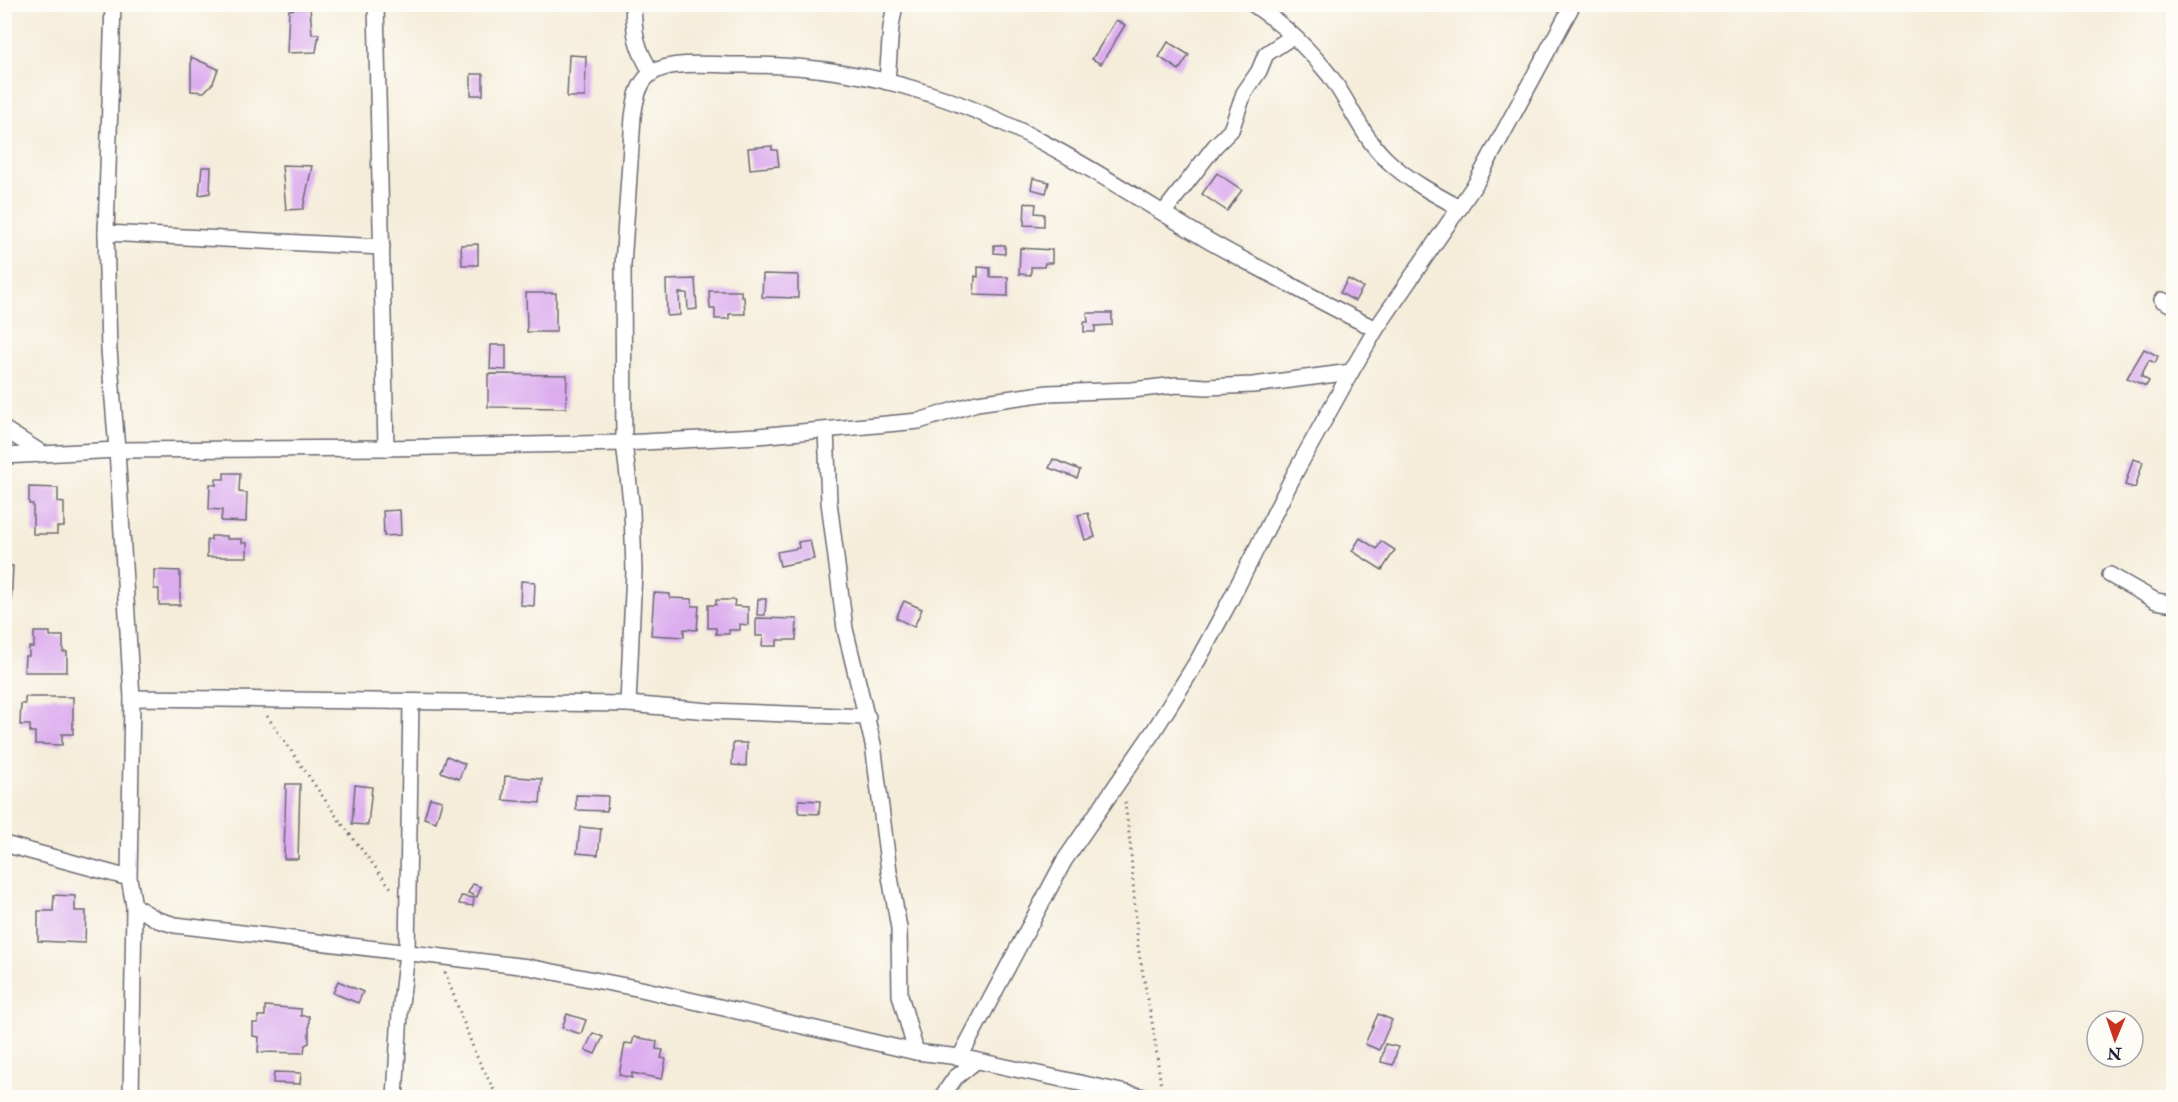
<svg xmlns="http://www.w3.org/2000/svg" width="2178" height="1102" font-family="'IM FELL Double Pica',serif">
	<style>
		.building { fill: #dcadee }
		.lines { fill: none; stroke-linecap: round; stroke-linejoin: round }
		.street-casing { stroke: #6c6973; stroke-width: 18 }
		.path { stroke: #6c6973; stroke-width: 3; stroke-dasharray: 1.5 4.5; stroke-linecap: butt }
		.street { stroke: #fff; stroke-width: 15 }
	</style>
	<rect width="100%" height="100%" fill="#fdfcf7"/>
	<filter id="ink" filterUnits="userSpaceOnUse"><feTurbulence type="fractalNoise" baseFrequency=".0167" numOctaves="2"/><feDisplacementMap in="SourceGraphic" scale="12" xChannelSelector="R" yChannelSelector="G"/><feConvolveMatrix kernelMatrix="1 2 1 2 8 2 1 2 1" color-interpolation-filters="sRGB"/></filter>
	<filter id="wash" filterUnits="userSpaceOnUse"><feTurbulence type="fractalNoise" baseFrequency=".008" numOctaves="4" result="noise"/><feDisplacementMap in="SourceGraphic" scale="24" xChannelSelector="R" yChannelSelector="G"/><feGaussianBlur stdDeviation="1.35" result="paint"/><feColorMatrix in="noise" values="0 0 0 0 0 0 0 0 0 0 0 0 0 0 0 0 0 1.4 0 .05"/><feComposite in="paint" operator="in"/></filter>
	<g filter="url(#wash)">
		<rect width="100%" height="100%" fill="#f5edda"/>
		<g id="blocks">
			<!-- building -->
			<g class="building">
				<polygon points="310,7 312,34 319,34 316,52 287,53 289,10"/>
				<polygon points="1116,20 1125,25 1101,64 1092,59"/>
				<polygon points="1168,42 1189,55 1179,70 1159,57"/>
				<polygon points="569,55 586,56 585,97 567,97"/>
				<polygon points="191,57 218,69 213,83 204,92 191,91"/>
				<rect x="471" y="74" width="12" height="21"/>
				<polygon points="772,146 772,150 777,150 779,166 750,169 748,148"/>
				<polygon points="282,165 312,166 303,209 286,210"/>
				<polygon points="202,167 211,167 210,193 199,195"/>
				<polygon points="1217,173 1242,190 1227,211 1202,194"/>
				<polygon points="1033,178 1049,182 1046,193 1031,189"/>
				<polygon points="1025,203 1036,204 1035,213 1044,214 1044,226 1024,225"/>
				<polygon points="478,244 478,265 462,265 461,245"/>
				<polygon points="994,245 1005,245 1005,254 994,253"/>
				<polygon points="1020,248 1052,250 1052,263 1045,263 1044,267 1031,267 1031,275 1019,274"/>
				<polygon points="978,267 990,268 990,277 1008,277 1008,296 974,295 975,276 978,277"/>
				<polygon points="763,274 798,275 798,298 762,297"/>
				<polygon points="695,279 697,309 688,310 687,293 679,293 680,315 667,316 666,280"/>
				<polygon points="1348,279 1363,287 1355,301 1340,293"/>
				<polygon points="709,291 741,291 741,297 744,297 745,314 729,314 729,319 715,319 715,309 710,309"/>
				<polygon points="526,293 556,293 556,332 527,332"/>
				<polygon points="1087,313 1112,313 1112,325 1095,326 1095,332 1084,332 1084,322 1088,322"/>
				<polygon points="491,345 506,345 506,370 490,369"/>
				<polygon points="2144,349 2158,356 2155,363 2149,360 2141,376 2149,381 2146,386 2127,378"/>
				<polygon points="488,374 567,375 566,408 488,407"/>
				<polygon points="1053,459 1080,470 1077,478 1049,468"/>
				<polygon points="2133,459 2143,462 2135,488 2125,485"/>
				<polygon points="224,473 240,473 239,492 247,493 246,522 221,521 222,510 209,509 210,484 216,485 216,479 224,479"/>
				<polygon points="29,487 58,488 58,502 64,503 64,527 57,527 57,534 33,534 33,504 29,504"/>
				<polygon points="400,510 401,535 384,536 383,511"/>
				<polygon points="1088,513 1095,537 1085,540 1078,515"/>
				<polygon points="211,536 227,536 227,539 242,539 242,543 247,543 247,557 207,557 207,540 211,540"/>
				<polygon points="1360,538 1377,549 1381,541 1395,550 1382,570 1352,551"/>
				<polygon points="810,540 814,559 780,566 777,552 799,548 798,542"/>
				<polygon points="4,566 13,566 11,605 4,605"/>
				<polygon points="154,570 180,571 180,605 159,605 159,589 154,589"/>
				<polygon points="521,581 535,582 534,606 520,605"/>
				<polygon points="654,593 670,594 670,598 692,599 692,606 699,606 697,630 684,629 684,637 651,635"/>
				<polygon points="758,599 766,599 765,615 757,615"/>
				<polygon points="716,600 735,600 734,606 748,607 748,625 740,624 740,630 729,630 729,634 716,634 716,628 708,628 708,605 716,605"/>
				<polygon points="904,601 922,609 914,627 896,618"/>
				<polygon points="756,618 797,619 796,640 777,640 777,646 762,646 763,636 756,636"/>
				<polygon points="34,632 50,632 50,636 63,636 63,652 67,652 67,672 24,672 25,656 29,656 29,647 34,647"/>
				<polygon points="25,697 73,697 73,734 62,734 62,745 35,744 35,732 30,732 30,725 20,725 21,704 25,704"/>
				<polygon points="733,743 747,743 746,766 732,765"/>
				<polygon points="447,756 465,764 459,779 441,772"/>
				<polygon points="505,776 542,779 540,803 503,800"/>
				<polygon points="286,784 300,784 298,859 284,859"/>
				<polygon points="355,785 372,787 368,825 352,824"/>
				<polygon points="576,795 608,796 607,811 576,810"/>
				<polygon points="430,798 442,801 436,822 424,818"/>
				<polygon points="799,800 820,801 819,814 799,813"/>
				<polygon points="580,827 601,829 598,855 577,853"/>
				<polygon points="473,884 481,887 477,897 468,893"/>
				<polygon points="54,895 75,896 75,911 86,911 85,943 38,941 38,911 53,911"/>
				<polygon points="461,896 474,898 473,906 459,904"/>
				<polygon points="338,981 363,992 358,1003 333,993"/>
				<polygon points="265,1006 301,1009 301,1016 309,1016 309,1043 305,1045 304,1053 258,1052 259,1037 253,1036 253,1023 258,1023 258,1016 265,1016"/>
				<polygon points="567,1014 586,1020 581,1034 562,1028"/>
				<polygon points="1378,1014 1392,1020 1379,1050 1365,1044"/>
				<polygon points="593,1033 603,1037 595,1054 585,1050"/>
				<polygon points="634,1037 657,1041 656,1049 663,1050 661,1058 666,1059 662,1079 632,1073 632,1078 619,1075 625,1043 632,1044"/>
				<polygon points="1385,1044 1398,1047 1393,1065 1381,1062"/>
				<polygon points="274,1072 301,1073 300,1084 273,1083"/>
			</g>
		</g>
	</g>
	<g filter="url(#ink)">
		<use href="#blocks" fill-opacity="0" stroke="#6c6973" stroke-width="1.5"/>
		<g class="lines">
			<!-- street casing -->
			<g class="street-casing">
				<g id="street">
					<polyline points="113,4 106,233 109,350 117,450 132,698 129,878 134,906 158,920 175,925 528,967 641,989 916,1052 960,1057 1149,1098"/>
					<polyline points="376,4 386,448"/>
					<path d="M633,4c1,30 3,44 19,69"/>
					<path d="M1253,4c28,19 56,45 77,72 20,27 32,61 57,84 21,20 47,34 73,48"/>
					<polyline points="887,82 891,27 895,4"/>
					<polyline points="1164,212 1215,146 1231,130 1244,93 1259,71 1266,54 1293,36"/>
					<polyline points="106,233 382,247"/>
					<polyline points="2162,300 2174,306"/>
					<polyline points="4,429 42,453"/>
					<polyline points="826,430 829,502 845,629 873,744 889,871 899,928 900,995 916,1052"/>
					<polyline points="4,456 117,450 386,448 624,443 758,436 919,421 977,403 1048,393 1132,390 1177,385 1206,387 1253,385 1351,372"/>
					<polyline points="2110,575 2156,601 2174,604"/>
					<polyline points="132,698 628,704 709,711 868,717"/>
					<path d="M628,704l6,-133 -2,-61 -8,-67 -1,-178 10,-148c2,-12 3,-25 10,-35 15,-24 64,-17 89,-17 65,-1 130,7 192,27 102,31 190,92 280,146 23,14 48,26 72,39 33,18 66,36 100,52"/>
					<polyline points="4,844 129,878"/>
					<polyline points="960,1057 1064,861 1155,729 1198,660 1231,599 1296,471 1351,372 1376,329 1476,183 1573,4"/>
					<polyline points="131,1098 134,906"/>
					<polyline points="395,1098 400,1012 407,953 411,702"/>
					<polyline points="941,1098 955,1078 976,1061"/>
				</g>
			</g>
			<!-- path -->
			<g class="path">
				<polyline points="267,716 339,820 391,888"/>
				<polyline points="1125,802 1130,842 1138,947 1154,1033 1161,1087"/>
				<polyline points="445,972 475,1053 498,1098"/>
			</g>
			<!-- street -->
			<use href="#street" class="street"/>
		</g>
	</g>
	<!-- margin -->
	<rect width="2178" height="1102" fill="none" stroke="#fdfcf7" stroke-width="24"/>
	<!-- north arrow -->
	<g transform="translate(2115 1039) rotate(182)"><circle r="28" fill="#fdfcf7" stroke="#a5a5ac" stroke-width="1.5"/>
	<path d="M0-4.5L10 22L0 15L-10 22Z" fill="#c8321e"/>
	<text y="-9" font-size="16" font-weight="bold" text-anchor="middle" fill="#22223b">N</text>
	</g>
</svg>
